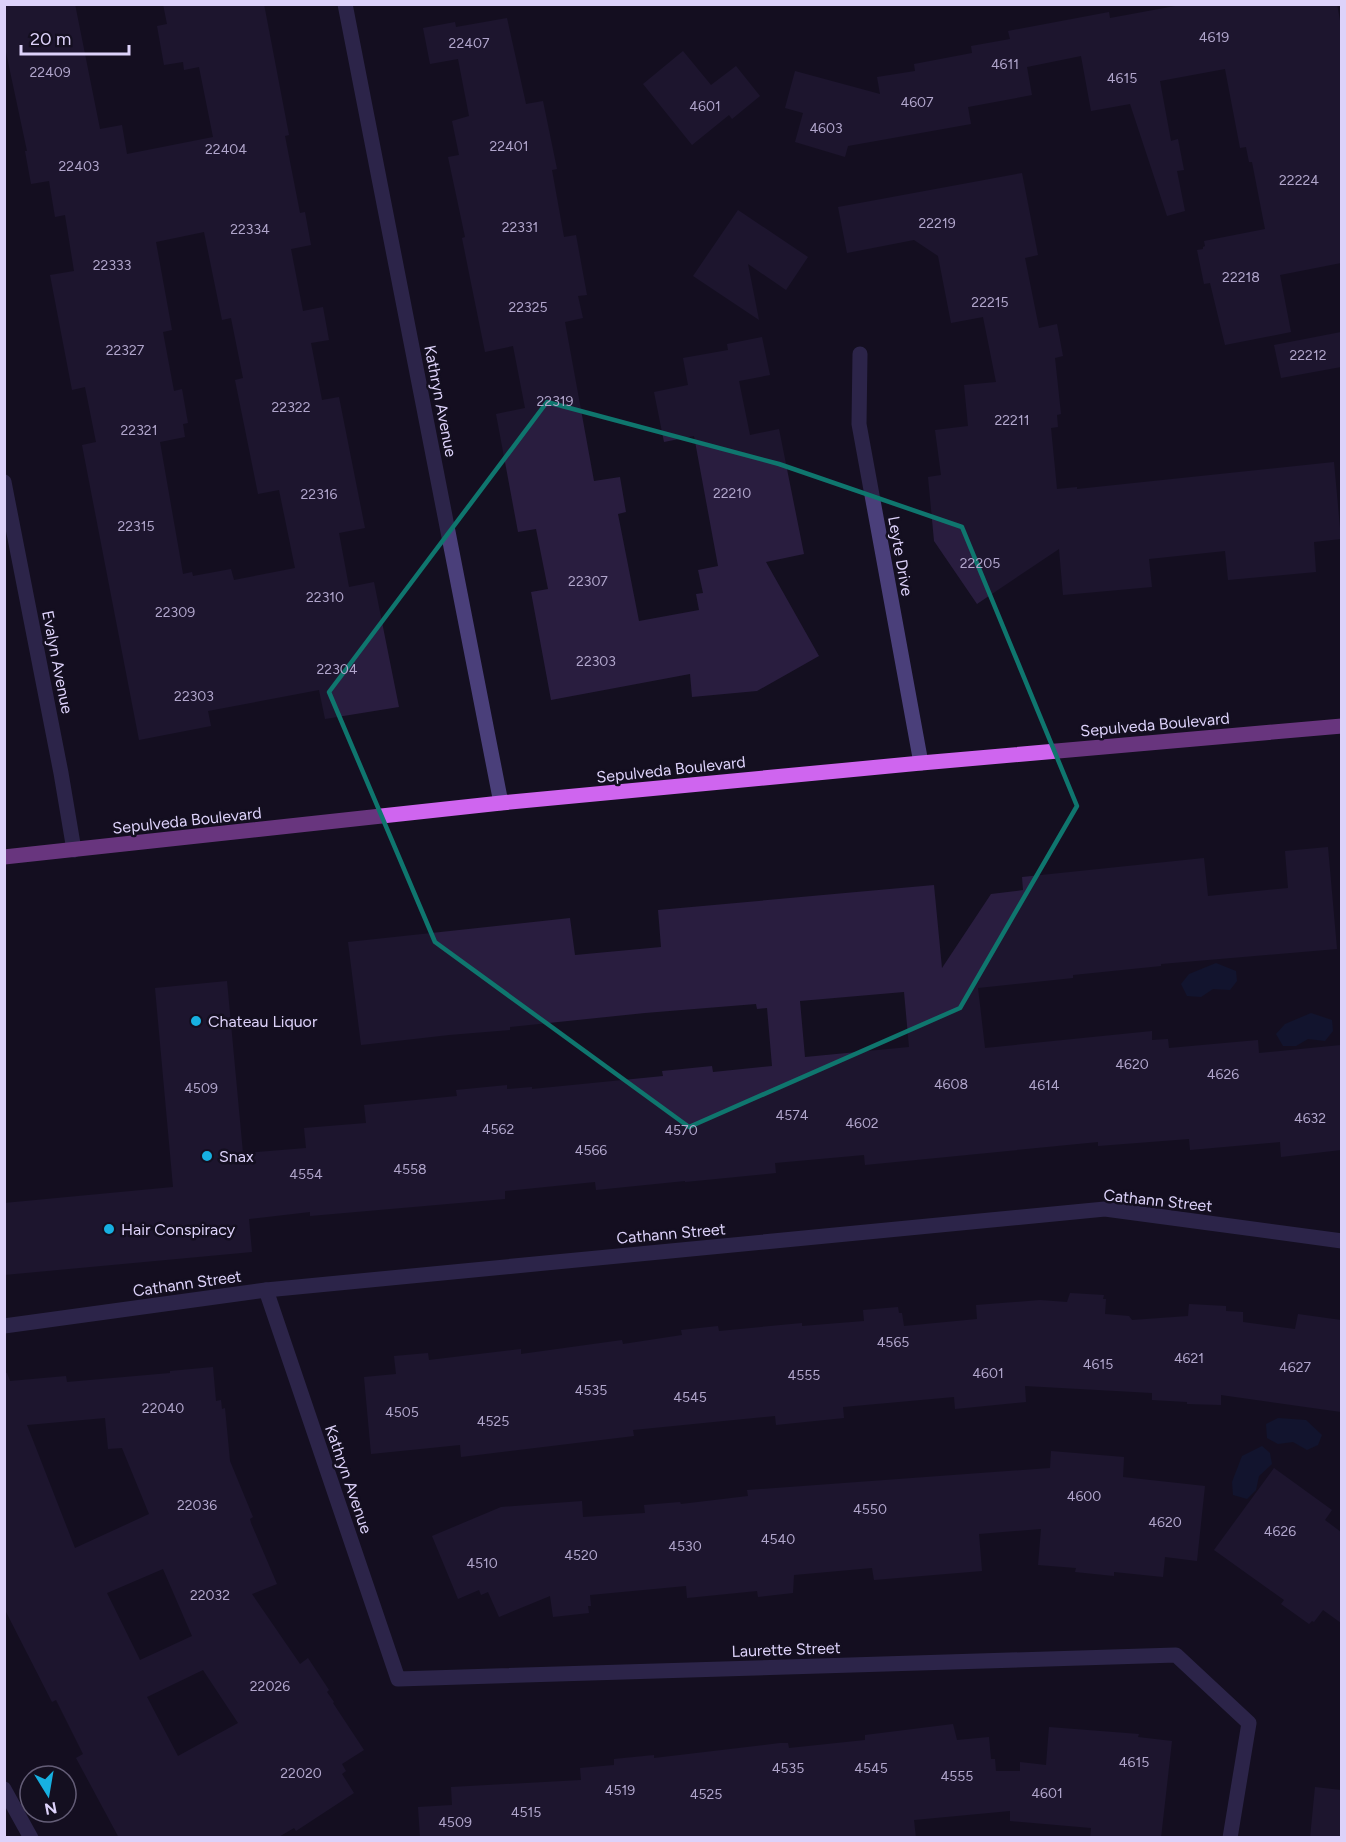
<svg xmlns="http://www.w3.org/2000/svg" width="1346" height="1842" font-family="Figtree,sans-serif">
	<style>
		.water { fill: #101b3e }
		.building { fill: #291d3f; fill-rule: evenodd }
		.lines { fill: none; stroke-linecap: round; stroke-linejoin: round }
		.minor { stroke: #4a3f7a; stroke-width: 15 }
		.primary { stroke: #cf65ef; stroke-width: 15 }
		.marked { fill: none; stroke: #0f766e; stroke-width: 4.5; stroke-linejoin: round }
		.poi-dot { fill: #17b0e1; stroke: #140f20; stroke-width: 2 }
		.labels { text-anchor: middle; stroke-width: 5; stroke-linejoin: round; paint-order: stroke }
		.number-label { font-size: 14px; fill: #b0a5cb }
		.street-label { font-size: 16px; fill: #ddd2fa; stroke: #140f20 }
		.poi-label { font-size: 16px; fill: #ddd2fa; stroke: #140f20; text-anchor: start }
	</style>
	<rect width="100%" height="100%" fill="#140f20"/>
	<!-- water -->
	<g class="water">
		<polygon points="1216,963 1236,971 1237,981 1230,990 1213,989 1201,997 1187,996 1181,984 1189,974"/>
		<polygon points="1311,1013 1332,1020 1333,1031 1325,1041 1308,1039 1296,1046 1283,1046 1276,1034 1285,1024"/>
		<polygon points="1278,1418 1306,1420 1322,1435 1318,1445 1307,1450 1293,1442 1278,1444 1267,1438 1266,1424"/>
		<polygon points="1262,1446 1270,1453 1272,1464 1259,1476 1256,1490 1247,1499 1233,1495 1232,1482 1242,1456"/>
	</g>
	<!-- building -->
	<g class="building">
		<path d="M4,4h71l25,125 22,-4 5,29 86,-17 -14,-70 -15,3 -1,-8 -19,3 -7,-39 10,-2 -4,-20h101l25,131 -4,1 15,77 5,-1 6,33 -20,4 12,62 20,-4 6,33 -18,3 11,57 17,-3 26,131 -26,5 10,54 25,-5 25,125 -74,12 -6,-29 -111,21 3,15 -72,14 -57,-295 14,-3 -11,-55 -13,3 -22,-115 24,-4 -9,-56 -10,2 -6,-36 -18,3 -6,-33h2l-23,-108zM204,232l18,88 9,-2 12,60 -8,2 23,114 21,-4 16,78 -61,12 -3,-11 -38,7 -1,-4 -9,2 -23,-132 25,-5 -2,-13 5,-1 -6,-34 -8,2 -11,-59 9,-2 -16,-88z"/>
		<polygon points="1186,4 1337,4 1341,26 1341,263 1280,275 1291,332 1225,345 1210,283 1204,284 1197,250 1203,249 1203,247 1205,246 1204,241 1265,229 1252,162 1249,162 1246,147 1240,148 1225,69 1160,81 1171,141 1178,139 1184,170 1177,171 1185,211 1167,216 1130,104 1091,111 1081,56 1027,67 1032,95 968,107 971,124 848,146 845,157 795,142 803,113 785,108 795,71 880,94 877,77 915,71 914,64 972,53 971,46 1010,39 1008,31 1109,12 1110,18"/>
		<polygon points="507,18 526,104 543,101 557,169 552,170 564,237 576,235 587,295 578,296 583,318 565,322 594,481 620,477 626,512 618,514 639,621 699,610 696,594 703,593 698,570 718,566 694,436 664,442 654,392 688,385 683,358 728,350 727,344 762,337 770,375 739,381 750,435 779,429 804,554 766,562 819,656 757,691 692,697 690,674 551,700 531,592 548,589 536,529 518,532 496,414 525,408 513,346 485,352 470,278 462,238 465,237 448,157 459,155 452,121 469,116 458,59 430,64 423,28 455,22 456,27"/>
		<polygon points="683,51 711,85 736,66 760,96 732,119 729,115 692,145 643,84"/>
		<polygon points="1022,173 1038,255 1025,258 1039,328 1057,324 1063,356 1055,358 1061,414 1057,415 1058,427 1051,428 1057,489 1077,487 1077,489 1334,462 1341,539 1314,542 1316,572 1228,580 1225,551 1149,559 1152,587 1063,595 1059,549 977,604 934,541 928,477 941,475 935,430 968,426 964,385 996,382 983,317 951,323 938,256 914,240 847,253 838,207"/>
		<polygon points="738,210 808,257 786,290 748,264 759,320 693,276"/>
		<polygon points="1341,332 1341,367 1281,378 1274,345"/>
		<path d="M1328,847l9,102 -176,15v2l-88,9v3l-95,10 7,60 167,-17v9l16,-1 1,9 89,-8 1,13 82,-8v105l-60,7 -1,-15 -90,8 -1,-11 -91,7v-4l-233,23 -1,-10 -89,8 1,10 -91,9v-1l-89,9 -1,-8 -90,9v8l-195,17v-4l-61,7 3,33 -248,23v-72l169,-16 -18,-199 72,-7 16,172 63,-5 -2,-20 62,-5 -2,-18 93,-9 -1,-6 51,-5v4l25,-2v2l131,-13 -1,-5 50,-5 1,6 59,-6 -5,-58 -10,1 -1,-5 -111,9 -135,14v3l-61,5 -88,10 -13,-103 222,-24 5,37 86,-8 -3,-37 276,-25 8,83 49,-74 32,-4 -1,-13 182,-19 4,38 80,-8 -3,-37zM904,992l5,55 -104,10 -5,-56z"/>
		<polygon points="1070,1293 1104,1295 1103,1299 1106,1299 1105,1314 1129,1316 1132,1320 1188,1316 1189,1304 1226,1306 1226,1311 1243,1312 1243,1322 1295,1329 1298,1314 1341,1320 1341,1412 1221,1395 1221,1405 1187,1404 1187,1402 1152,1400 1152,1393 1025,1386 1026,1402 955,1409 954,1397 843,1407 844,1418 776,1425 775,1416 633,1430 634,1436 461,1457 460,1445 371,1454 364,1377 396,1374 394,1356 428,1353 429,1360 521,1349 521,1354 622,1340 623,1344 682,1335 681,1330 718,1326 719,1331 802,1323 802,1326 864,1321 863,1310 898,1307 899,1313 902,1313 904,1326 977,1319 976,1305 1040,1300 1067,1302"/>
		<path d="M213,1367l3,34 5,-1 1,9 3,-1 5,53 23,56 -3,2 1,4 26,61 -25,10 48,70 8,-6 21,32 -2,2 7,10 -1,1 31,47 -22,14 4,7 -4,3 12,19 -58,38 -2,-3 -17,10h-158l-43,-80 7,-4 -27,-54 -4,2 -48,-94v-235h3l3,8 56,-5 1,6 103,-9v-2zM105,1418l3,31 14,-1 27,66 -74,34 -48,-123zM163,1569l29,67 -52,24 -33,-67zM203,1670l35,53 -60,33 -31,-59z"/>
		<polygon points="1051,1451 1124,1457 1123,1477 1205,1486 1197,1561 1165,1557 1163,1577 1114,1572 1114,1576 1075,1572 1076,1568 1038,1565 1041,1529 979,1534 982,1571 874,1580 872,1568 794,1575 793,1593 758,1597 757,1591 687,1598 686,1586 590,1595 591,1606 588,1606 589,1613 553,1617 550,1596 499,1617 488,1592 481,1595 479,1590 458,1599 432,1536 501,1507 582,1501 583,1517 645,1513 644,1505 680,1502 681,1504 748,1496 747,1490 1050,1468"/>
		<polygon points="1274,1468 1332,1510 1325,1520 1341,1532 1341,1623 1323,1610 1314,1622 1312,1621 1309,1624 1281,1604 1284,1600 1214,1550"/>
		<polygon points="953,1724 957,1740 989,1737 991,1759 995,1759 996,1771 1020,1771 1020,1762 1046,1765 1049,1727 1139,1734 1138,1737 1172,1741 1161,1838 1090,1838 1091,1828 1010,1821 1010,1811 914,1820 916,1838 420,1838 418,1807 452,1805 451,1787 581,1780 580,1768 614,1765 614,1759 654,1755 654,1758 780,1743 788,1743 789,1748 865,1740 865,1735"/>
		<polygon points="1315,1787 1341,1790 1341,1838 1310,1838"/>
	</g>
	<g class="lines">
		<!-- minor -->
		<g class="minor">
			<polyline points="345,4 501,803"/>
			<polyline points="860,354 859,424 921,763"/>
			<polyline points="4,482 61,773 74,850"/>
			<polyline points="266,1290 398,1679 1176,1655 1249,1723 1230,1838"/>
			<polyline points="4,1326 266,1290 1105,1209 1342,1241"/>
			<polyline points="4,1789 31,1838"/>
		</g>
		<!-- primary -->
		<polyline class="primary" points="4,857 501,803 921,763 1342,726"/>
	</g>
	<!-- marked area -->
	<path d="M0 0H1346V1842H0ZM547,402l232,62 183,63 115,279 -117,202 -271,119 -254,-185 -106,-250z" fill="#140f20" fill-opacity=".55" fill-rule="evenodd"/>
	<path class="marked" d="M547,402l232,62 183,63 115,279 -117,202 -271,119 -254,-185 -106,-250z"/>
	<!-- markers -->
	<g class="poi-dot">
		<circle cx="196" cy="1021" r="6"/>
		<circle cx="207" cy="1156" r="6"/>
		<circle cx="109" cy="1229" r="6"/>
	</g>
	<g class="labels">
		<!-- number labels -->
		<g class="number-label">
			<text x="1214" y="42">4619</text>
			<text x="469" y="48">22407</text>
			<text x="1005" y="69">4611</text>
			<text x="50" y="77">22409</text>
			<text x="1122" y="83">4615</text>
			<text x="917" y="107">4607</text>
			<text x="705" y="111">4601</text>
			<text x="826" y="133">4603</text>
			<text x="509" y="151">22401</text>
			<text x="226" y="154">22404</text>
			<text x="79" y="171">22403</text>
			<text x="1299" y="185">22224</text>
			<text x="937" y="228">22219</text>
			<text x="520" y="232">22331</text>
			<text x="250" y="234">22334</text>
			<text x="112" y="270">22333</text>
			<text x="1241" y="282">22218</text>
			<text x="990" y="307">22215</text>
			<text x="528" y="312">22325</text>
			<text x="125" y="355">22327</text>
			<text x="1308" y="360">22212</text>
			<text x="555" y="406">22319</text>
			<text x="291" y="412">22322</text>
			<text x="1012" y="425">22211</text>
			<text x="139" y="435">22321</text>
			<text x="732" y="498">22210</text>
			<text x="319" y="499">22316</text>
			<text x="136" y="531">22315</text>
			<text x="980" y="568">22205</text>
			<text x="588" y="586">22307</text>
			<text x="325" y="602">22310</text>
			<text x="175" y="617">22309</text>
			<text x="596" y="666">22303</text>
			<text x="337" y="674">22304</text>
			<text x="194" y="701">22303</text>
			<text x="1132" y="1069">4620</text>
			<text x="1223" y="1079">4626</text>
			<text x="951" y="1089">4608</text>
			<text x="1044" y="1090">4614</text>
			<text x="201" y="1093">4509</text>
			<text x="792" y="1120">4574</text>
			<text x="1310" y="1123">4632</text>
			<text x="862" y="1128">4602</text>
			<text x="498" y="1134">4562</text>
			<text x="681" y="1135">4570</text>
			<text x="591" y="1155">4566</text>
			<text x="410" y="1174">4558</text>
			<text x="306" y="1179">4554</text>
			<text x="893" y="1347">4565</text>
			<text x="1189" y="1363">4621</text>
			<text x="1098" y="1369">4615</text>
			<text x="1295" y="1372">4627</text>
			<text x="988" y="1378">4601</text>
			<text x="804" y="1380">4555</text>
			<text x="591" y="1395">4535</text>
			<text x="690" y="1402">4545</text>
			<text x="163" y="1413">22040</text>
			<text x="402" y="1417">4505</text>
			<text x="493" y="1426">4525</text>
			<text x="1084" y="1501">4600</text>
			<text x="197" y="1510">22036</text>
			<text x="870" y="1514">4550</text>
			<text x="1165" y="1527">4620</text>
			<text x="1280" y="1536">4626</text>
			<text x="778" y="1544">4540</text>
			<text x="685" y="1551">4530</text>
			<text x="581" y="1560">4520</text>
			<text x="482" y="1568">4510</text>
			<text x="210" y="1600">22032</text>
			<text x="270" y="1691">22026</text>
			<text x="1134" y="1767">4615</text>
			<text x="788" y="1773">4535</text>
			<text x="871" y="1773">4545</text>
			<text x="301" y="1778">22020</text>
			<text x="957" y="1781">4555</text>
			<text x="620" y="1795">4519</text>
			<text x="1047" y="1798">4601</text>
			<text x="706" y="1799">4525</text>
			<text x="526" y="1817">4515</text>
			<text x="455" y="1827">4509</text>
		</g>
		<!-- street labels -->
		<g class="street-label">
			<text transform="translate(441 401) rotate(79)" y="6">Kathryn Avenue</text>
			<text transform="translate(901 556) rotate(80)" y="6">Leyte Drive</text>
			<text transform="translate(58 662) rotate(79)" y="6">Evalyn Avenue</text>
			<text transform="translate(1155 724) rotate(-5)" y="6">Sepulveda Boulevard</text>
			<text transform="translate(671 769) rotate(-6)" y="6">Sepulveda Boulevard</text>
			<text transform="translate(187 820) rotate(-6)" y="6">Sepulveda Boulevard</text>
			<text transform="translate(1158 1200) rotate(6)" y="6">Cathann Street</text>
			<text transform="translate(671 1233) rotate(-5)" y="6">Cathann Street</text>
			<text transform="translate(187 1283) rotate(-8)" y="6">Cathann Street</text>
			<text transform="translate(349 1479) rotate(71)" y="6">Kathryn Avenue</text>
			<text transform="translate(786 1649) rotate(-2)" y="6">Laurette Street</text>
		</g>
		<!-- poi labels -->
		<g class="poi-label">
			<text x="208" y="1027">Chateau Liquor</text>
			<text x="219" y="1162">Snax</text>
			<text x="121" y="1235">Hair Conspiracy</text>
		</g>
	</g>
	<!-- border -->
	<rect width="1346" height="1842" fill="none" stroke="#ddd2fa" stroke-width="12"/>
	<!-- north arrow -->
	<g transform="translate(48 1794) rotate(169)"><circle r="28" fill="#140f20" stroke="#645d77" stroke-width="1.5"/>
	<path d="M0-4.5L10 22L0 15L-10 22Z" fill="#17b0e1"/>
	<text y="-9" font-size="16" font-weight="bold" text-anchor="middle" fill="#ddd2fa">N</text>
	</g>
	<!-- scale -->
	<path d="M21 45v9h108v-9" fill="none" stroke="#ddd2fa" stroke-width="3"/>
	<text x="30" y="45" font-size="18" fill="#ddd2fa" stroke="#140f20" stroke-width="4.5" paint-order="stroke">20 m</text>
</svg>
